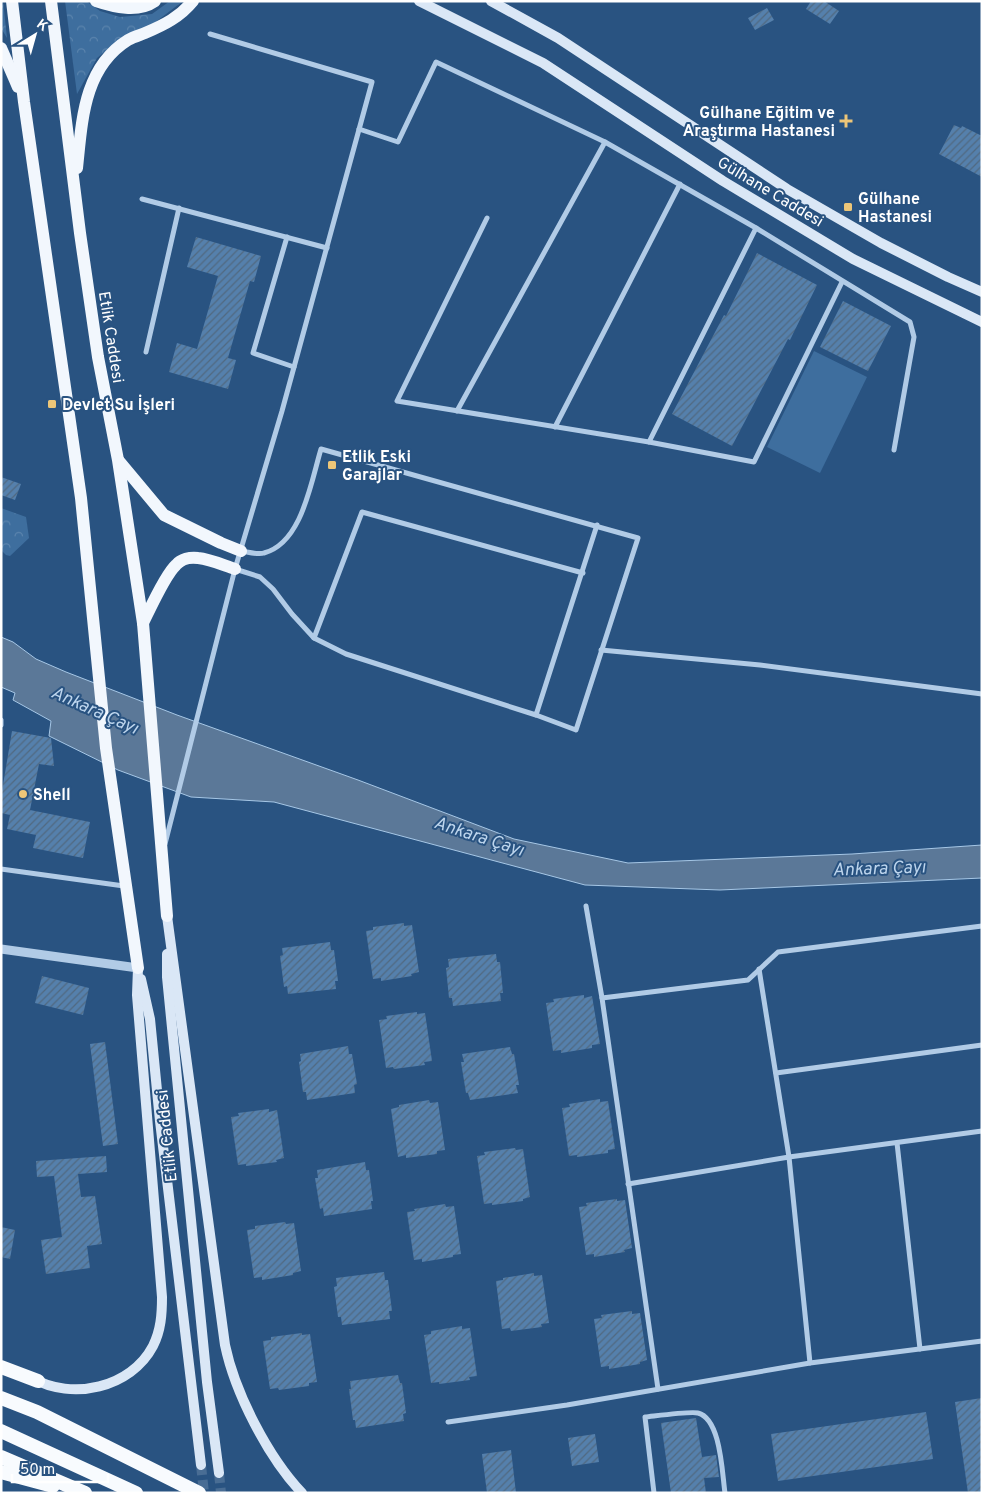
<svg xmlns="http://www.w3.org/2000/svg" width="983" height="1494" font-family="Overpass,sans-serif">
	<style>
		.grass { fill: #3e6e9e }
		.forest { fill: url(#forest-crowns) }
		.water { fill: #5b7898; stroke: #a6c7e6 }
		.building { fill: url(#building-hatch) }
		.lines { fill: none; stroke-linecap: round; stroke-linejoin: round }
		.secondary-tunnel { stroke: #496d94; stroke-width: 10; stroke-dasharray: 10 5; stroke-linecap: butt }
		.minor { stroke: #b1cbe6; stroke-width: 5 }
		.tertiary { stroke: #b1cbe6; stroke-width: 9 }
		.secondary { stroke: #dae7f6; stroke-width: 10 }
		.primary { stroke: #f2f7fd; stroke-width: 12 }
		.trunk { stroke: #f8fbfe; stroke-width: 14 }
		.poi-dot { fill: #edc678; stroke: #295381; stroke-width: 2 }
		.labels { text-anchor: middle; stroke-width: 4; stroke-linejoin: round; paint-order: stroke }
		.poi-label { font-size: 16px; font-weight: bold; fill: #fff; stroke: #295381; text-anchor: start }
		.street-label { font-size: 16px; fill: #fff; stroke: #295381 }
		.water-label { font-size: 18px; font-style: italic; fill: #bdd5ed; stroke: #295381 }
	</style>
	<defs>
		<pattern id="forest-crowns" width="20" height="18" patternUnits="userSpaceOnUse" patternTransform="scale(1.25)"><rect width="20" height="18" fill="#3e6e9e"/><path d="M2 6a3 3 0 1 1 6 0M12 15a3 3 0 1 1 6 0" fill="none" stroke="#5b84ad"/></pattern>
		<pattern id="building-hatch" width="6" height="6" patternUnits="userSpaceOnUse" patternTransform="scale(1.25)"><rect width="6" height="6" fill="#5580ac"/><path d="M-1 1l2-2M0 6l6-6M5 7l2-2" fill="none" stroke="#516981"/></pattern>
	</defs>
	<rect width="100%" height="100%" fill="#295381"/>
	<!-- grass -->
	<polygon class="grass" points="814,351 867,377 820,473 767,447"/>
	<!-- forest -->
	<g class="forest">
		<polygon points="1,1 3,1 7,38 1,28"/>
		<polygon points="65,1 86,1 100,11 120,17 152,14 170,1 183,1 153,24 123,37 97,58 77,94"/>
		<polygon points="1,508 26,517 29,538 10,556 6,555 1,550"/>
	</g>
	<!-- water -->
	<polygon class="water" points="1,637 13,642 36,659 66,672 177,715 358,780 514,839 628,863 852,854 982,845 982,878 720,890 585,885 274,802 191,797 118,770 49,736 51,721 13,700 15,693 1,687"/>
	<!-- building -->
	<g class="building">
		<polygon points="811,1 824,1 839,11 830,24 806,9"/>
		<polygon points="767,8 774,20 755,30 748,18"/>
		<polygon points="954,125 961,128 962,126 982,136 982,177 939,154"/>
		<polygon points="196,237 261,256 254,282 250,281 228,358 236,360 228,389 169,372 177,343 197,349 218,276 187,267"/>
		<polygon points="757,253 817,285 790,340 788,339 732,446 672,414 724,315 726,316"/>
		<polygon points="843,301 891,326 868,371 820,347"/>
		<polygon points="1,477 21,484 15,500 1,495"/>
		<polygon points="12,731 51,738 54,766 39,764 30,810 90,822 83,858 33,848 36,835 7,829 10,815 1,813 1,797"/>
		<polygon points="404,923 404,926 412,925 419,972 411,974 412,976 381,981 381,978 373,979 366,931 373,930 373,927"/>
		<polygon points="330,942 331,950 334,950 338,981 335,981 336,989 288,994 287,986 284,987 280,956 283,955 282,948"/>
		<polygon points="496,954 497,962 500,962 503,993 500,993 501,1001 453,1006 452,998 449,998 446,968 449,967 448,959"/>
		<polygon points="42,976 89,988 83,1015 35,1003"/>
		<polygon points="584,995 584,998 592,996 600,1044 592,1045 592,1048 561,1053 561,1050 553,1051 546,1003 554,1002 553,999"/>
		<polygon points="417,1012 417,1014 425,1013 432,1061 424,1062 425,1065 394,1069 393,1067 386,1068 379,1020 387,1019 386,1016"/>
		<polygon points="105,1042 118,1144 103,1146 90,1044"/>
		<polygon points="348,1046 349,1054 352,1054 357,1084 354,1085 355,1093 307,1100 306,1092 303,1092 299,1062 301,1061 300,1054"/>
		<polygon points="510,1047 512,1054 514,1054 519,1085 516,1085 518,1093 470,1100 468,1093 466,1093 461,1062 464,1062 462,1054"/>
		<polygon points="600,1099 600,1102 608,1101 615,1149 608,1150 608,1153 577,1157 577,1155 569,1156 562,1108 570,1107 569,1104"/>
		<polygon points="429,1100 430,1103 438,1102 445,1150 437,1151 437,1154 406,1158 406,1155 398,1157 391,1109 399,1107 399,1105"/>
		<polygon points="269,1109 269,1112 277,1110 284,1158 276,1160 277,1162 246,1166 246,1164 238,1165 231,1117 239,1116 238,1113"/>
		<polygon points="515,1148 516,1150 523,1149 530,1197 523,1199 523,1201 492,1205 492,1203 484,1204 477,1156 485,1155 484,1152"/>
		<polygon points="106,1156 107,1172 78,1174 81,1197 95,1196 102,1244 87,1246 90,1268 46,1274 41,1240 62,1237 54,1176 37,1177 36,1161"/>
		<polygon points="365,1162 366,1170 369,1170 373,1201 371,1201 372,1209 324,1216 323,1208 320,1209 315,1178 318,1178 317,1170"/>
		<polygon points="617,1199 617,1201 625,1200 632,1248 624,1250 625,1252 594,1257 594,1254 586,1255 579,1207 587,1206 586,1203"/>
		<polygon points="445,1204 446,1207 454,1206 461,1254 453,1255 453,1257 422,1262 422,1259 414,1260 407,1212 415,1211 414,1209"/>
		<polygon points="285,1222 286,1224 294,1223 301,1271 293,1273 293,1275 262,1280 262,1277 254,1278 247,1230 255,1229 255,1226"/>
		<polygon points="1,1227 15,1230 10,1259 1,1257"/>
		<polygon points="384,1272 385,1280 388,1280 392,1311 389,1311 390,1319 342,1325 341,1317 338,1317 334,1287 337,1286 336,1278"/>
		<polygon points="534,1273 534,1276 542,1275 549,1323 541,1324 542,1327 511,1331 510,1328 502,1329 496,1281 503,1280 503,1278"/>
		<polygon points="632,1311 632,1314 640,1313 647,1360 640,1362 640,1364 609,1369 609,1366 601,1367 594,1319 602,1318 601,1315"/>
		<polygon points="462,1326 462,1329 470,1328 477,1376 469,1377 470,1380 439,1384 439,1382 431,1383 424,1335 431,1334 431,1331"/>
		<polygon points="302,1333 302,1335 310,1334 317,1382 309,1383 309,1386 279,1390 278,1388 270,1389 263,1341 271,1340 271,1337"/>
		<polygon points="398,1375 400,1383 402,1383 406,1413 403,1414 404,1421 356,1428 355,1420 353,1420 349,1389 351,1389 350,1381"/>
		<polygon points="982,1398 982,1492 968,1493 955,1402"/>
		<polygon points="926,1412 933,1459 778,1481 771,1434"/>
		<polygon points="696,1418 702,1457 716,1455 719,1477 704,1478 706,1493 671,1493 661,1423"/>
		<polygon points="595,1434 599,1462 572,1466 568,1438"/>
		<polygon points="511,1450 516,1493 487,1493 482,1454"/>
	</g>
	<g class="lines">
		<!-- secondary-tunnel -->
		<g class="secondary-tunnel">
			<polyline points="201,1465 204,1493"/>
			<polyline points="219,1473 221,1493"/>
		</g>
		<!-- minor -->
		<g class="minor">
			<polyline points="359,129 398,142 436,62 605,142 756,228 910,322 914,337 894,450"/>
			<polyline points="142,199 327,248"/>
			<polyline points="487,218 397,401 649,442 754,462 842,282"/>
			<polyline points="287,237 253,353 294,367"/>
			<polyline points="146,352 179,208"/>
			<polyline points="457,411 605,142"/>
			<polyline points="555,427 680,184"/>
			<polyline points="649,442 756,228"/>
			<path d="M241,551c7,1 17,4 23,2 38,-10 47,-71 57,-104l317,89 -62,192 -40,-15"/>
			<polyline points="235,569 260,577 273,589 292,614 314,638 346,654 536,715 597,525"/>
			<polyline points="314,638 362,512 583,573"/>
			<polyline points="601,650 760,665 982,694"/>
			<polyline points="1,720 1,725"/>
			<polyline points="165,844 235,569 282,411 372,82 210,34"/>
			<polyline points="1,869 124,886"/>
			<polyline points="586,906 602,998 658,1389"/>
			<polyline points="759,969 789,1157 810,1363"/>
			<polyline points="602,998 748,980 778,952 982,926"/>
			<polyline points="776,1073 982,1045"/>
			<polyline points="897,1143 920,1349"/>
			<polyline points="628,1184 789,1157 982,1131"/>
			<polyline points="448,1422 567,1405 810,1363 982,1341"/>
			<path d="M654,1493l-9,-76c10,-1 46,-6 53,-4 23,6 24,60 27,80"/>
		</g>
		<!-- tertiary -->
		<polyline class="tertiary" points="1,949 138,968"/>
		<!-- secondary -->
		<g class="secondary">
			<polyline points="419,1 543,63 723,181 853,259 982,322"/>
			<polyline points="491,1 558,38 787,189 881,243 948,277 982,292"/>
			<path d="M167,916l58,429c10,48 43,112 77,148"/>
			<polyline points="167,954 167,977 207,1382 219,1473"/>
			<polyline points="141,979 150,1019 160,1121 201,1465"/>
			<path d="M32,1378c40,23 99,10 121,-32 8,-16 9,-32 9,-49l-25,-302 1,-27"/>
		</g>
		<!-- primary -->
		<g class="primary">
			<polyline points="12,1 24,102 81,498 106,748 138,968"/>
			<polyline points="51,1 80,233 98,357 118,460 143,623 167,916"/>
			<path d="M96,1c18,6 42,12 59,0"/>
			<polyline points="1,48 18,87"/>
			<path d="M77,168c5,-46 6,-100 51,-128 5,-3 12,-5 17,-7 19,-8 35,-16 48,-32"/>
			<polyline points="119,461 164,515 221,543 241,551"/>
			<path d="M143,623c7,-14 22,-48 33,-58 5,-6 14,-8 22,-7 12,1 25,7 37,11"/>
		</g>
		<!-- trunk -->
		<g class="trunk">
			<polyline points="1,1367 38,1381"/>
			<polyline points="1,1398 37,1412 199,1493"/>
			<polyline points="1,1431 136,1493"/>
			<polyline points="1,1457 85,1493"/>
			<polyline points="1,1472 53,1486"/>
		</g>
	</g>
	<!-- markers -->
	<g class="poi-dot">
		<path d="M843.5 113.5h5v5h5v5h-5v5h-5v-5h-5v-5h5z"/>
		<rect x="843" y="202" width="10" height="10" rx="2.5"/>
		<rect x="47" y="399" width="10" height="10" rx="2.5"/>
		<rect x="327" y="460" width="10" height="10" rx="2.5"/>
		<circle cx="23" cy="794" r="5"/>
	</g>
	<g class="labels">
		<!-- poi labels -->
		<g class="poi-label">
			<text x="835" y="118" text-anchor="end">Gülhane Eğitim ve<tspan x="835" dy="18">Araştırma Hastanesi</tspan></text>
			<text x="858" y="204">Gülhane<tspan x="858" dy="18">Hastanesi</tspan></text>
			<text x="62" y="410">Devlet Su İşleri</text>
			<text x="342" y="462">Etlik Eski<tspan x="342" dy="18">Garajlar</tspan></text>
			<text x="33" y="800">Shell</text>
		</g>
		<!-- street labels -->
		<g class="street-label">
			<text transform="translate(771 191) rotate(31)" y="6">Gülhane Caddesi</text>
			<text transform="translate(112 337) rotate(81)" y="6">Etlik Caddesi</text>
			<text transform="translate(166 1136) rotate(-96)" y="6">Etlik Caddesi</text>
		</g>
		<!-- water labels -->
		<g class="water-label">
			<text transform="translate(95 710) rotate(24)" y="6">Ankara Çayı</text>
			<text transform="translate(479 836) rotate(18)" y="6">Ankara Çayı</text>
			<text transform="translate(879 868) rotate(-2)" y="6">Ankara Çayı</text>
		</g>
	</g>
	<!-- border -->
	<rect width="983" height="1494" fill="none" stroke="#ffffff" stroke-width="5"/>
	<!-- north arrow -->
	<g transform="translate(35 35) rotate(37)" stroke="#295381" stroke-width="4" paint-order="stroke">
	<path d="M0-4L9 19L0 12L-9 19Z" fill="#ffffff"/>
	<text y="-8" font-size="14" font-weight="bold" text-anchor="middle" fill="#ffffff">K</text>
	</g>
	<!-- scale -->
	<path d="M12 1474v8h96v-8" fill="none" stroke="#ffffff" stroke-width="2.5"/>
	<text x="20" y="1474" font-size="15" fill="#ffffff" stroke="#295381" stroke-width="4" paint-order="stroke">50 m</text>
</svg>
